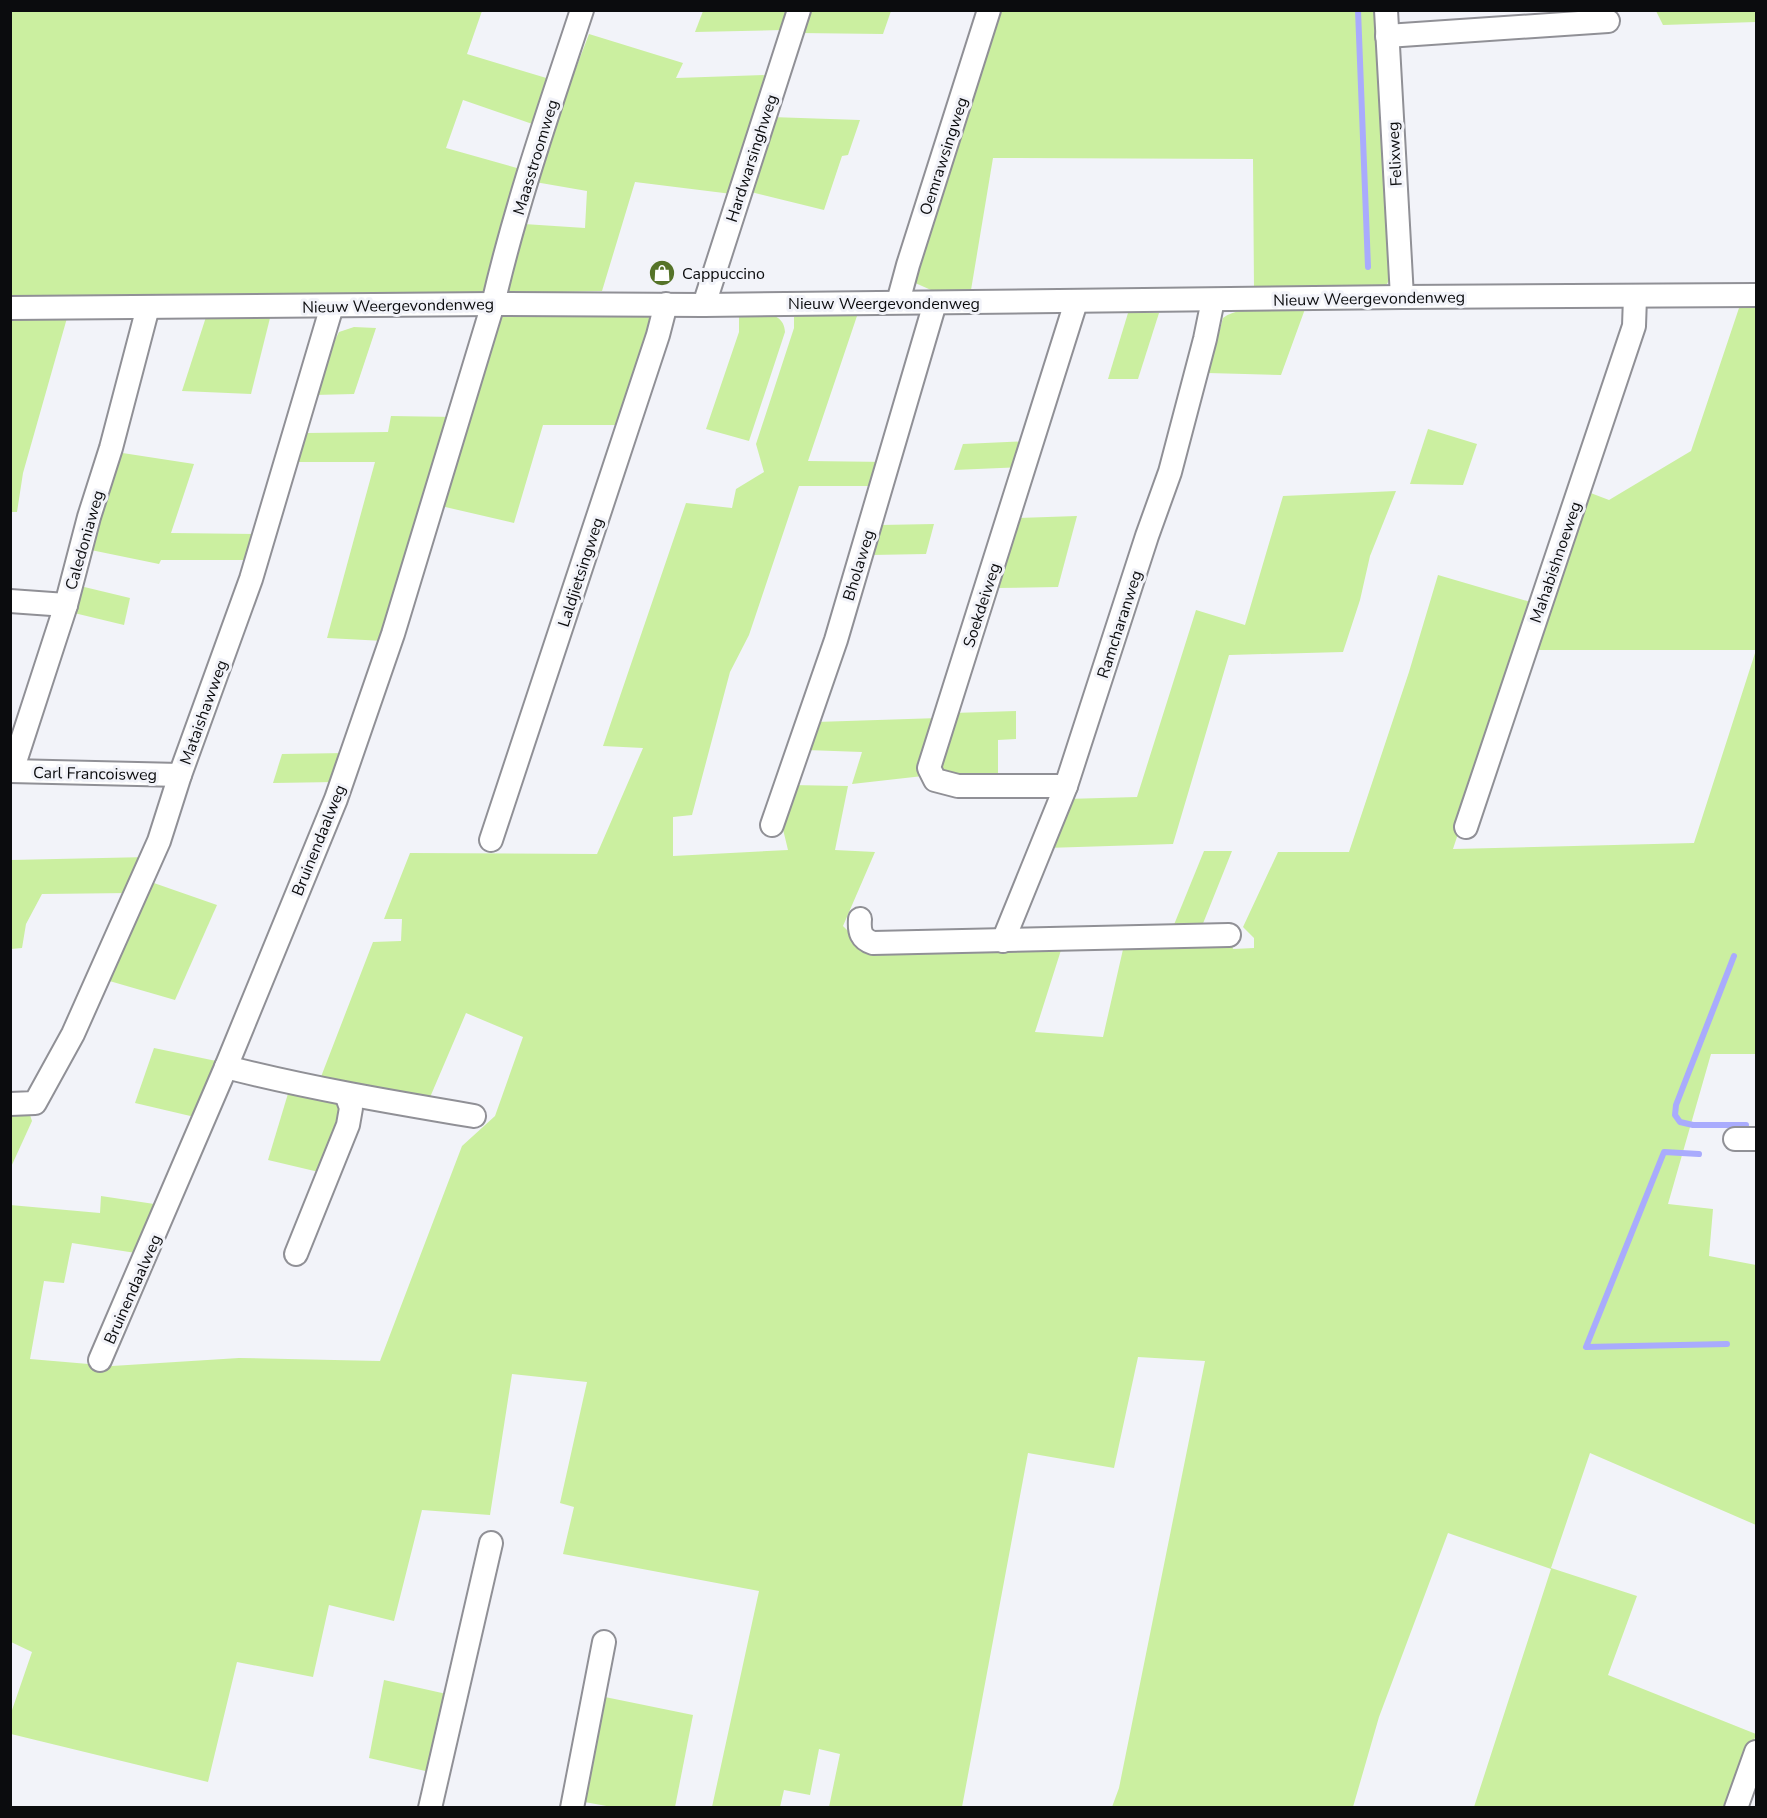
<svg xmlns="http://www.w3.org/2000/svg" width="1767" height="1818" font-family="'Nunito Sans',sans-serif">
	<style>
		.green { fill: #cbefa0 }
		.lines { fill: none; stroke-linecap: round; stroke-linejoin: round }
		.stream { stroke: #a9abfd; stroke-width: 6 }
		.minor-casing { stroke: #909096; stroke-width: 26 }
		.minor { stroke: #fff; stroke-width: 22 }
		.labels { text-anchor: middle; stroke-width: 6; stroke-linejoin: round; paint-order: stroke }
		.street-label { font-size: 16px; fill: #0b0c0e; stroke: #f2f3f9 }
		.poi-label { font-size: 16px; fill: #0b0c0e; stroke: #f2f3f9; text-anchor: start }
	</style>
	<rect width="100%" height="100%" fill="#f2f3f9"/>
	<!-- green -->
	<g class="green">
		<polygon points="10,11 482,11 467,54 553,80 538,126 463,100 446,148 524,170 492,292 11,297"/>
		<polygon points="703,11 790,11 782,30 695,32"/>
		<polygon points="806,11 891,11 883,34 799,33"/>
		<polygon points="995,11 1381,11 1391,276 1387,284 1377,289 1254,289 1253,159 993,158 971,290 931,290 913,282"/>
		<polygon points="1656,11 1756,11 1756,22 1663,25"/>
		<polygon points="589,34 683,63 676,78 767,75 732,194 635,182 602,291 507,293 524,224 585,228 587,191 535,182 548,141"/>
		<polygon points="771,117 860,120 848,155 842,156 824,210 747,191"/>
		<polygon points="1739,308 1756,308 1756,1054 1711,1054 1668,1204 1713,1209 1709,1256 1756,1265 1756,1525 1590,1453 1551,1568 1637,1596 1608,1675 1756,1734 1733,1807 1474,1807 1551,1569 1448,1533 1379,1717 1353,1807 1112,1807 1119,1788 1205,1361 1138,1357 1114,1468 1028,1453 962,1807 829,1807 840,1754 819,1749 810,1795 784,1790 780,1807 712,1807 759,1591 563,1554 574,1507 560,1503 587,1382 512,1374 490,1515 422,1510 394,1621 329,1605 313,1677 237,1662 208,1782 11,1734 11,1713 32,1652 11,1642 10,1205 100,1213 101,1196 161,1205 142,1254 72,1243 64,1283 44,1281 30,1359 112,1366 239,1358 380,1361 462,1146 495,1116 523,1037 466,1013 428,1102 319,1082 373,942 401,941 402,919 384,919 410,853 597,854 643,748 603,746 686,503 732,508 736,489 764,472 756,444 794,328 794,317 800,314 858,313 808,461 889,462 880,486 799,486 749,635 730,672 692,815 673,817 673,856 788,850 780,817 790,785 848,786 835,850 875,852 843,926 866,949 1062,947 1035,1032 1103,1037 1124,945 1231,941 1233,949 1254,948 1254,938 1243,927 1278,852 1349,852 1409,672 1438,575 1534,603 1453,849 1694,843 1756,650 1535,650 1588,492 1609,500 1691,451"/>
		<path d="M1305,309l-24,66 -73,-2 15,-55c17,-14 59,-9 82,-9z"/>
		<path d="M739,313c16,0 45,-4 46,19l-36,109 -43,-12 33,-97z"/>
		<polygon points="1128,313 1159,313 1138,379 1108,379"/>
		<polygon points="509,315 649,316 652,318 624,425 543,425 514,523 441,506 497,324 501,317"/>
		<polygon points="206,317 270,318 251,394 182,391"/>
		<polygon points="67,318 23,473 17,512 10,512 10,319"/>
		<polygon points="354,327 376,328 354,394 314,395 335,340 339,332"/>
		<polygon points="391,416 456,417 384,641 327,638 375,462 297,462 306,433 388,432"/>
		<polygon points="1428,429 1477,444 1463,485 1410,484"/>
		<polygon points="1032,441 1022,467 954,470 963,444"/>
		<polygon points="116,452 194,464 171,533 256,534 248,560 161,560 159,564 86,549"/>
		<polygon points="1396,491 1370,556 1360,600 1343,652 1229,655 1173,844 1046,848 1066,799 1137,797 1196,610 1245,625 1283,496"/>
		<polygon points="1077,516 1058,587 995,588 1018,518"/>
		<polygon points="934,524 926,554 871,555 880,525"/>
		<polygon points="76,585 130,598 124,625 70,612"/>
		<polygon points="1016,711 1016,739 998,740 998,780 940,776 936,764 953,713"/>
		<polygon points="939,718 923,776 852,784 862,752 806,750 816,722"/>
		<polygon points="346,753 336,782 273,783 282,754"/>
		<polygon points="1204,851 1232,851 1200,931 1171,932"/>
		<polygon points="149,857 130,893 42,894 26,924 22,948 11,949 10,860"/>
		<polygon points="151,882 217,905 175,1000 106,980"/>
		<polygon points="154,1048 221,1062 199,1118 135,1103"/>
		<polygon points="290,1087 344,1102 323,1173 268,1160"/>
		<polygon points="30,1115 32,1121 11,1167 11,1116"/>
		<polygon points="384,1680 451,1695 434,1773 369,1758"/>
		<polygon points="600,1696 693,1715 675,1807 612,1807 579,1801"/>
	</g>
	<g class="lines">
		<!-- stream -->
		<g class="stream">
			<polyline points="1358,10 1368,267"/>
			<polyline points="1734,956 1676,1105 1675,1115 1680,1122 1693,1125 1746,1125"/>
			<polyline points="1699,1154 1664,1152 1586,1347 1727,1344"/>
		</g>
		<!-- minor casing -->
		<g class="minor-casing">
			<g id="minor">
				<polyline points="1386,10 1402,297"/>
				<polyline points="1387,36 1608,21"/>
				<polyline points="898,302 908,265 989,10"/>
				<polyline points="704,305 799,10"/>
				<polyline points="10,308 493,304 704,305 1402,297 1756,295"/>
				<polyline points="10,601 66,605"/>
				<polyline points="10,771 180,775"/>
				<polyline points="12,771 66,605 89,517 111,448 148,307"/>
				<polyline points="1066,786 958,786 935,780 929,768 1076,302"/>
				<polyline points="772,825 836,640 935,303"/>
				<polyline points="1466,827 1634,326 1635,297"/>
				<polyline points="491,840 658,335 666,304"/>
				<path d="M860,919c-1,13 1,20 13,24l356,-8"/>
				<polyline points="1003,941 1066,786 1147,536 1170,472 1205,339 1213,300"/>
				<path d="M226,1067c82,21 165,35 248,49"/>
				<polyline points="10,1104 35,1103 73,1034 159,841 180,775 251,579 332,306"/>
				<polyline points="1735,1139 1756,1139"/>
				<polyline points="296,1254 348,1125 351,1108 346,1094"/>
				<path d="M100,1360l126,-293 110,-268 57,-165 100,-330c23,-100 57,-197 89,-294"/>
				<polyline points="430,1808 491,1543"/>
				<polyline points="572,1808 604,1642"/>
				<polyline points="1736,1808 1756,1752"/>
			</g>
		</g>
		<!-- minor -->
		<use href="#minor" class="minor"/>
	</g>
	<!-- icons -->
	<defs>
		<g id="shop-disc" transform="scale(1.35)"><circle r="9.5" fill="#557328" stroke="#f2f3f9"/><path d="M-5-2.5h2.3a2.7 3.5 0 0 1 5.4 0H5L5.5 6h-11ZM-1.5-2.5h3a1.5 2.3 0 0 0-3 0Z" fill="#fff"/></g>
	</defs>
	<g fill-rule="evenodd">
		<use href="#shop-disc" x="662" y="273"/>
	</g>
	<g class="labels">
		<!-- street labels -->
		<g class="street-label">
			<text transform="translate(1394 154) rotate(-93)" y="6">Felixweg</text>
			<text transform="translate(943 156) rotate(-72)" y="6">Oemrawsingweg</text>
			<text transform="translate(535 157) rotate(-73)" y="6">Maasstroomweg</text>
			<text transform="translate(751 158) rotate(-72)" y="6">Hardwarsinghweg</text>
			<text transform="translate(1369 298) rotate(-1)" y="6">Nieuw Weergevondenweg</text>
			<text x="884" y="309">Nieuw Weergevondenweg</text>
			<text transform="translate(398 305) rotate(-1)" y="6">Nieuw Weergevondenweg</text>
			<text transform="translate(84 540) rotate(-74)" y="6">Caledoniaweg</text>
			<text transform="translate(1555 562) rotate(-71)" y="6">Mahabishnoeweg</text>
			<text transform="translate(858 565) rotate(-73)" y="6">Bholaweg</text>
			<text transform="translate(580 572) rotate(-72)" y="6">Laldjietsingweg</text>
			<text transform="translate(981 605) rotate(-72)" y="6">Soekdeiweg</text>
			<text transform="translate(1119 624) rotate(-72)" y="6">Ramcharanweg</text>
			<text transform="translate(203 712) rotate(-70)" y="6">Mataishawweg</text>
			<text transform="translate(95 773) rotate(1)" y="6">Carl Francoisweg</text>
			<text transform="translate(318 840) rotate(-68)" y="6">Bruinendaalweg</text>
			<text transform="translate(132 1289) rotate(-66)" y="6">Bruinendaalweg</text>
		</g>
		<!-- poi labels -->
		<g class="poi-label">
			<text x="682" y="279">Cappuccino</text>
		</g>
	</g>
	<!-- border -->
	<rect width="1767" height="1818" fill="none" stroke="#0b0c0e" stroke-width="24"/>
</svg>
